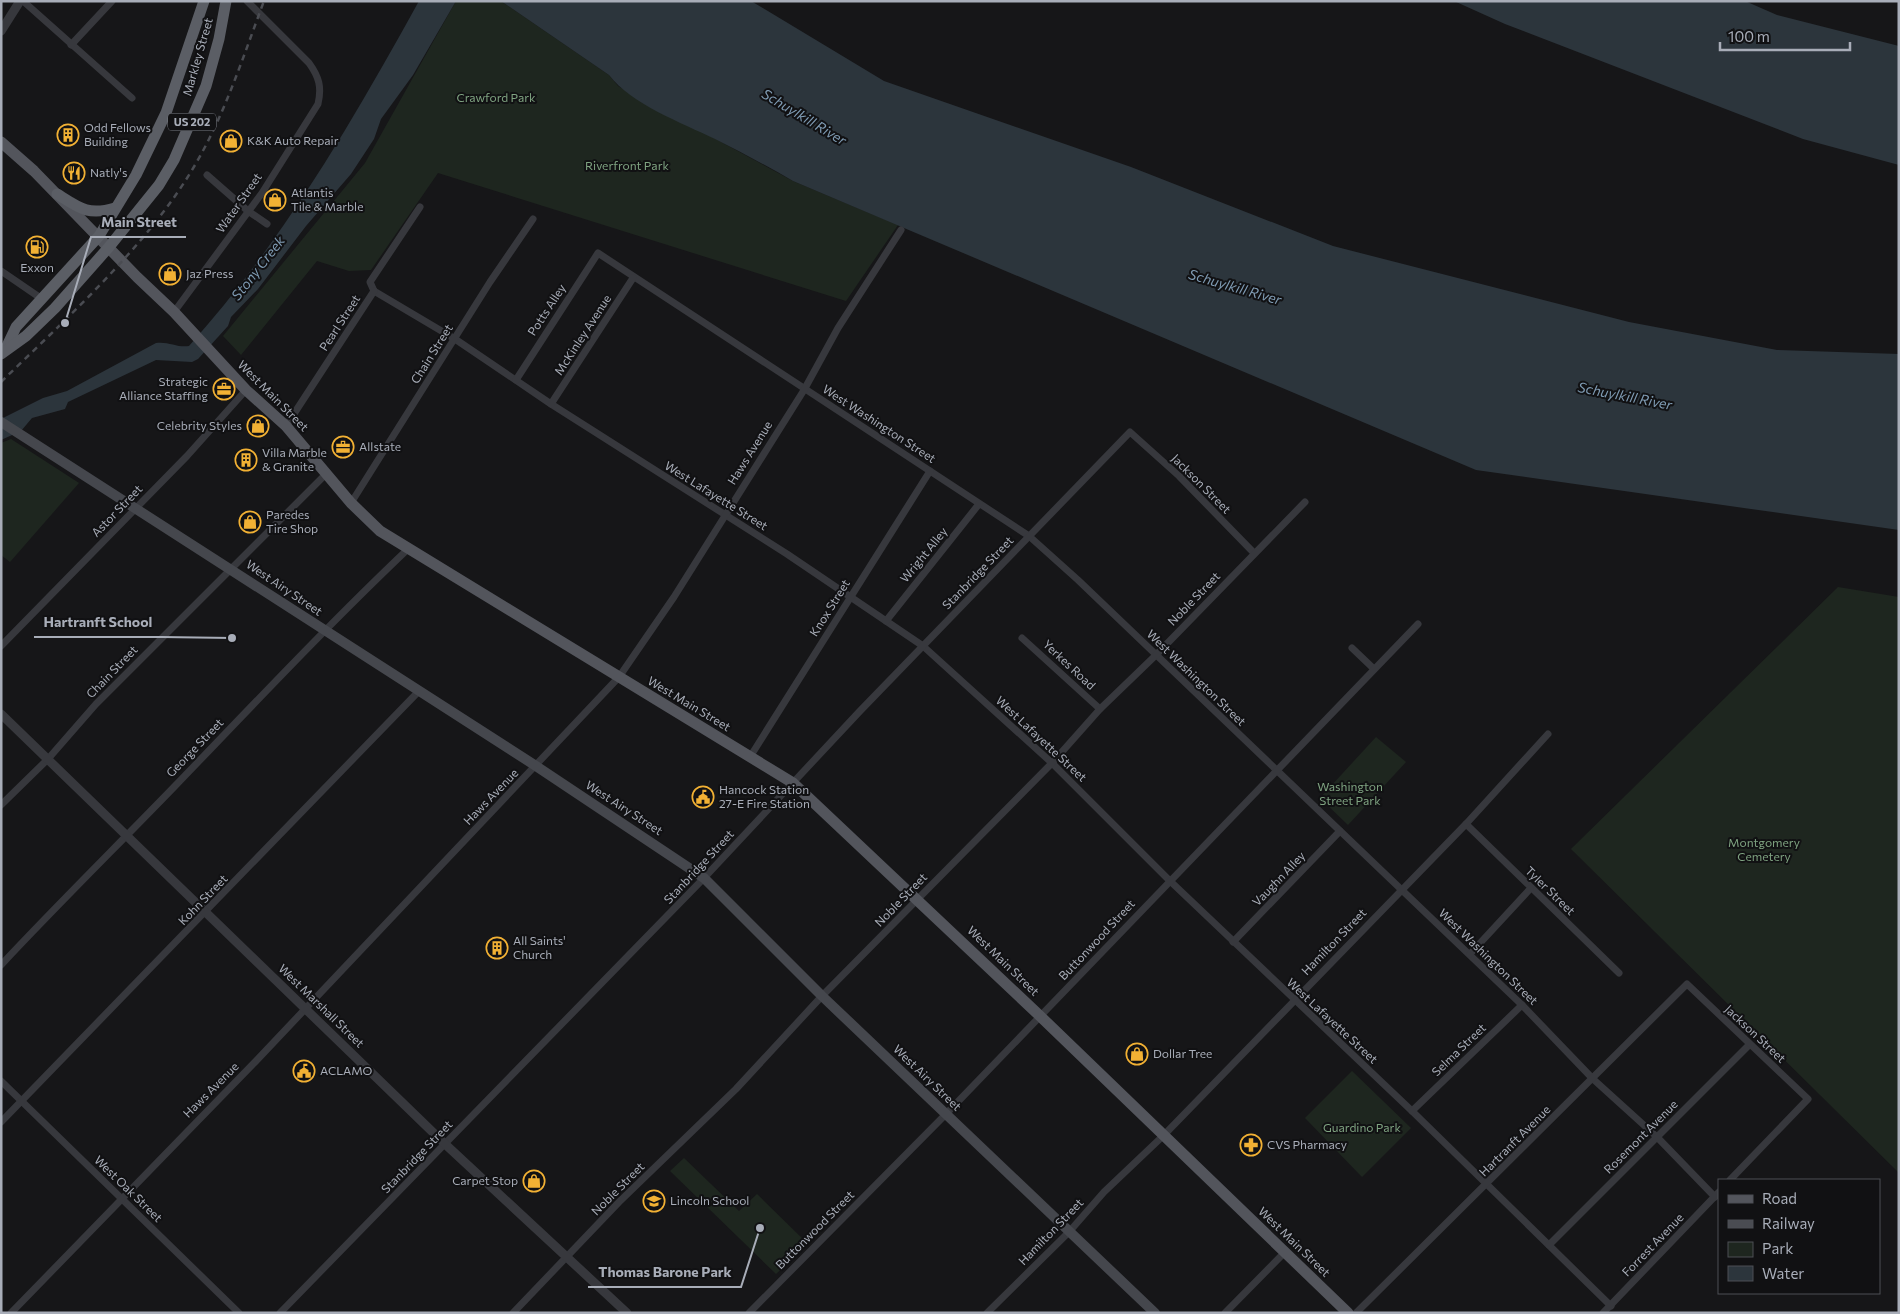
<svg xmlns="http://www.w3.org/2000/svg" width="1900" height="1314" font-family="Commissioner,sans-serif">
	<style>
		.green { fill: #1e261f }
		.water { fill: #2c353c }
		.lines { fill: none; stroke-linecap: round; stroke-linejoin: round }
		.minor { stroke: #37383d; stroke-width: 7 }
		.tertiary { stroke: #37383d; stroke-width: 9 }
		.secondary { stroke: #45474d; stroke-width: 10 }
		.primary { stroke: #53555c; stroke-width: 11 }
		.trunk { stroke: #5b5e65; stroke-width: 11 }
		.rail { stroke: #4a4c52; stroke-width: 2.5; stroke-dasharray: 6 5; stroke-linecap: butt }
		.labels { text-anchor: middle; stroke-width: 4; stroke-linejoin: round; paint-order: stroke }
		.shield { fill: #111113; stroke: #7b7e86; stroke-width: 1 }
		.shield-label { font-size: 11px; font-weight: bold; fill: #a8adb8 }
		.street-label { font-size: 12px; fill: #a8adb8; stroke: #111113 }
		.park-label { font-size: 12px; fill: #7fa381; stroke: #111113 }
		.poi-label { font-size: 12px; fill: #a8adb8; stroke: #111113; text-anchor: start }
		.water-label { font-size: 14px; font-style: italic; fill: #7f9bb3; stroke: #111113 }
		.leader { fill: none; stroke: #a8adb8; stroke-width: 2 }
		.callout-dot { fill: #a8adb8; stroke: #111113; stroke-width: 2 }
		.callout-label { font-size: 14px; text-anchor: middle; font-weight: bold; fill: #a8adb8; stroke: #111113; stroke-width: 4; stroke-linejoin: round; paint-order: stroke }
	</style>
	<rect width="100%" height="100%" fill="#161618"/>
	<!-- green -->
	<g class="green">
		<polygon points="456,1 501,1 609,75 618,86 793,181 898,225 846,301 438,173 371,270 349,271 317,261 241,355 223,336 365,163"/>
		<polygon points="11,439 79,483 10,562 1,555 1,443"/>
		<polygon points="1838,587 1899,597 1899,1173 1571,849"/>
		<polygon points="1376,737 1406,762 1348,825 1320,798"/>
		<polygon points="1352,1071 1411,1128 1362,1177 1305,1118"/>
		<polygon points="684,1158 739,1211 757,1194 808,1244 776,1274 670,1171"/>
	</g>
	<!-- water -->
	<g class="water">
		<path d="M419,1h37l-43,74 -32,44 -7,20 -23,35 -45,52 -48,63 -27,28 -3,9 -30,33 -6,3 -36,-2 -88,42 -3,7 -33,9 -11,13 -20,9v-21l42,-21 24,-7 89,-48c12,-2 22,5 33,3 94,-105 162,-222 230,-345z"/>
		<path d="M501,1h250l133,80 247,86 202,79 296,76 148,28 122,4v176l-423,-60 -683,-289c-26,-15 -52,-29 -78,-42 -33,-16 -84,-35 -106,-64z"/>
		<polygon points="1454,1 1745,1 1777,15 1899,46 1899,165 1803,139 1505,24"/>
	</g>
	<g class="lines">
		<!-- minor -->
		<g class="minor">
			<polyline points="23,1 132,98"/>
			<polyline points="71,45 112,1"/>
			<polyline points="207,175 248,211 267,224"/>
			<polyline points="1,271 42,299"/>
			<polyline points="374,291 455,339 551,404 787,554 923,646 1052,763 1169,880 1412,1111 1611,1306"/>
			<polyline points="374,291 370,282 420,207"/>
			<path d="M174,312l88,-119 56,-89c4,-17 1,-27 -9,-41l-62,-62"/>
			<polyline points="516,380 598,253 1029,536 1078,580 1522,1005 1593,1079 1657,1137 1715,1197"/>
			<polyline points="551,404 633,278"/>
			<polyline points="286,426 374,291"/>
			<polyline points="351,503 490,282 533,219"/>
			<polyline points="886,621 979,504"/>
			<polyline points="1022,638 1100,709"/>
			<polyline points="1,646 187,456 246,390"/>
			<polyline points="1352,648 1374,669"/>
			<polyline points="750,757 930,471"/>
			<polyline points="1,805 48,759 96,704 327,473"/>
			<polyline points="1466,824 1619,973"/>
			<polyline points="1233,942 1340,831"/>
			<polyline points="1470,954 1530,889"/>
			<path d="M1,965c57,-61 116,-119 174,-179 77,-80 153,-161 233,-237"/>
			<polyline points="1,1081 239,1313"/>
			<polyline points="1412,1111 1522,1005"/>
			<polyline points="1,1122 419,691"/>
			<polyline points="1549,1245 1749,1045"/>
			<polyline points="11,1313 256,1061 619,677 674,597 804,390 838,328 901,230"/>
			<polyline points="280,1313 704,878 860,711 1130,432 1179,476 1254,553"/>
			<polyline points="513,1313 619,1202 736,1089 822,996 1052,763 1100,709 1156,655 1305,502"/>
			<polyline points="749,1313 947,1113 1418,624"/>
			<polyline points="987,1313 1069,1232 1104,1192 1164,1135 1466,824 1548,734"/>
			<polyline points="1225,1313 1285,1252"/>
			<polyline points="1356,1313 1687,984 1808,1099 1730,1180"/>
			<polyline points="1603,1313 1719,1192"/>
		</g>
		<!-- tertiary -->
		<g class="tertiary">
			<polyline points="1,31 20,1"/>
			<polyline points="1,714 445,1144 627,1313"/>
		</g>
		<!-- secondary -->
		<polyline class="secondary" points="1,422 536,766 704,878 822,996 1155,1313"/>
		<!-- primary -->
		<polyline class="primary" points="1,142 34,171 137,277 174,312 246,390 286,426 351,503 380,531 793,783 1040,1016 1348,1313"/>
		<!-- trunk -->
		<g class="trunk">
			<path d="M57,194c22,14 31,22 58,14"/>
			<polyline points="6,348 16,327 99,236 136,175 166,113 204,1"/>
			<polyline points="1,354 26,336 55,308 109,247 159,185 174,160 206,86 219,39 226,1"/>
		</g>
		<!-- rail -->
		<path class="rail" d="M1,382c66,-64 148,-138 194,-217 30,-51 48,-108 69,-164"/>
	</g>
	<!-- icons -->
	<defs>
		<g id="building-ring" transform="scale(1.125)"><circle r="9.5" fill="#111113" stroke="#f2b134" stroke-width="1.5"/><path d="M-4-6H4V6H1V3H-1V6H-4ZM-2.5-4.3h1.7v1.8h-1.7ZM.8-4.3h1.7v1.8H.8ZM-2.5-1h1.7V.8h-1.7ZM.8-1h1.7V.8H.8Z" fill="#f2b134"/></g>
		<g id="shop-ring" transform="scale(1.125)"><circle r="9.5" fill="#111113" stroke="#f2b134" stroke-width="1.5"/><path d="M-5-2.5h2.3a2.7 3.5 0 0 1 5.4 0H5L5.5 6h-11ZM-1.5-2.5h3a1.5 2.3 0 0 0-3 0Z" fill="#f2b134"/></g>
		<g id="restaurant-ring" transform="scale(1.125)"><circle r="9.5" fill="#111113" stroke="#f2b134" stroke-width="1.5"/><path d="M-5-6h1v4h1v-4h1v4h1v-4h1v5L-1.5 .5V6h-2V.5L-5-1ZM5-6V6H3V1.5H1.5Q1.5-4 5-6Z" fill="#f2b134"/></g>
		<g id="fuel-ring" transform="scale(1.125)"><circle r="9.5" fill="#111113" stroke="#f2b134" stroke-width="1.5"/><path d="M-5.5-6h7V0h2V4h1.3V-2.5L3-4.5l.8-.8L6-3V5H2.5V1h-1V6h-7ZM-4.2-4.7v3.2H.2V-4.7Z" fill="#f2b134"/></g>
		<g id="office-ring" transform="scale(1.125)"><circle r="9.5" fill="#111113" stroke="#f2b134" stroke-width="1.5"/><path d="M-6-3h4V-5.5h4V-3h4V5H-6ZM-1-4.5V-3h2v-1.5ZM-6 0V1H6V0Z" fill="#f2b134"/></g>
		<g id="civic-ring" transform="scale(1.125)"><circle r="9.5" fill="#111113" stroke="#f2b134" stroke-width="1.5"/><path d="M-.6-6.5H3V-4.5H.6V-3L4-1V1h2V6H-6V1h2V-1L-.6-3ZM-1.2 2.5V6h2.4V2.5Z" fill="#f2b134"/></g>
		<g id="pharmacy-ring" transform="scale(1.125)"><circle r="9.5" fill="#111113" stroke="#f2b134" stroke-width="1.5"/><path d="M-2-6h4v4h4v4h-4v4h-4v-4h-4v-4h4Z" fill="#f2b134"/></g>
		<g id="school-ring" transform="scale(1.125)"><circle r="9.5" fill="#111113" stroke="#f2b134" stroke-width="1.5"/><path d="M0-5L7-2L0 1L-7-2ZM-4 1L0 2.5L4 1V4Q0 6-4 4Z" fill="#f2b134"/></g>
	</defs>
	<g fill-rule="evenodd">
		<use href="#building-ring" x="68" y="135"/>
		<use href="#shop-ring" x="231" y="141"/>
		<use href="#restaurant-ring" x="74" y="173"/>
		<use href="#shop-ring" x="275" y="200"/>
		<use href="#fuel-ring" x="37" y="247"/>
		<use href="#shop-ring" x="170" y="274"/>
		<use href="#office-ring" x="224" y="389"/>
		<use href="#shop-ring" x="258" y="426"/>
		<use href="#office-ring" x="343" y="447"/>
		<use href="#building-ring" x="246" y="460"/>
		<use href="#shop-ring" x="250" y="522"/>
		<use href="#civic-ring" x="703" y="797"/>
		<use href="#building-ring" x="497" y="948"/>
		<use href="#shop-ring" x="1137" y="1054"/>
		<use href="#civic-ring" x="304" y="1071"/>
		<use href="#pharmacy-ring" x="1251" y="1145"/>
		<use href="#shop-ring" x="534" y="1181"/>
		<use href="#school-ring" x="654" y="1201"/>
	</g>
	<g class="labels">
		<!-- shield labels -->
		<rect class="shield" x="168" y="113.5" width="48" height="17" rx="4"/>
		<g class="shield-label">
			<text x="192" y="126">US 202</text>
		</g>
		<!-- street labels -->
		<g class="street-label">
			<text transform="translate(198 57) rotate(-74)" y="4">Markley Street</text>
			<text transform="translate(239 203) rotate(-55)" y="4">Water Street</text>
			<text transform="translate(547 310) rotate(-57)" y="4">Potts Alley</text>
			<text transform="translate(340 323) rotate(-57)" y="4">Pearl Street</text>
			<text transform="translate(583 335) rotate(-57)" y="4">McKinley Avenue</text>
			<text transform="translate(432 354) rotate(-58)" y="4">Chain Street</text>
			<text transform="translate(273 396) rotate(45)" y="4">West Main Street</text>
			<text transform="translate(879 424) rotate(33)" y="4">West Washington Street</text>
			<text transform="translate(750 453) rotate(-58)" y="4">Haws Avenue</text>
			<text transform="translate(1201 484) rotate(45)" y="4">Jackson Street</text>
			<text transform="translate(716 496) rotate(32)" y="4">West Lafayette Street</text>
			<text transform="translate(117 511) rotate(-46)" y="4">Astor Street</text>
			<text transform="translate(924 555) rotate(-51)" y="4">Wright Alley</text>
			<text transform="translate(978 573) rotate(-46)" y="4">Stanbridge Street</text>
			<text transform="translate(284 588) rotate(34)" y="4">West Airy Street</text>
			<text transform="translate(1194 599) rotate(-46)" y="4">Noble Street</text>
			<text transform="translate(830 608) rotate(-58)" y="4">Knox Street</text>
			<text transform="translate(1069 665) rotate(43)" y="4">Yerkes Road</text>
			<text transform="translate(112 672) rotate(-46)" y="4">Chain Street</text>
			<text transform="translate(1196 678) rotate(44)" y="4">West Washington Street</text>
			<text transform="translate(689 704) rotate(31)" y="4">West Main Street</text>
			<text transform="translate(1041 739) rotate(43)" y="4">West Lafayette Street</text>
			<text transform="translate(195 748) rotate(-46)" y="4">George Street</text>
			<text transform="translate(491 797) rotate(-46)" y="4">Haws Avenue</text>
			<text transform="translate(624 808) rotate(33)" y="4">West Airy Street</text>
			<text transform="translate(699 867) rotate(-47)" y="4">Stanbridge Street</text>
			<text transform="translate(1279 879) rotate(-46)" y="4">Vaughn Alley</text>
			<text transform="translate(1550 891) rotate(44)" y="4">Tyler Street</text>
			<text transform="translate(203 900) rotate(-46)" y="4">Kohn Street</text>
			<text transform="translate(901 900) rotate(-46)" y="4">Noble Street</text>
			<text transform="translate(1097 940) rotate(-47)" y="4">Buttonwood Street</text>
			<text transform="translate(1334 942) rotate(-46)" y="4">Hamilton Street</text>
			<text transform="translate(1488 957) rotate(44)" y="4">West Washington Street</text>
			<text transform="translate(1003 961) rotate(44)" y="4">West Main Street</text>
			<text transform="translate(321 1006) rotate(44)" y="4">West Marshall Street</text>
			<text transform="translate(1332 1021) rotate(43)" y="4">West Lafayette Street</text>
			<text transform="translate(1755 1034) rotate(43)" y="4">Jackson Street</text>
			<text transform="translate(1459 1050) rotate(-44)" y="4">Selma Street</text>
			<text transform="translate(927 1078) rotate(44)" y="4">West Airy Street</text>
			<text transform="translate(211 1090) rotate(-45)" y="4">Haws Avenue</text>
			<text transform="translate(1641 1137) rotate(-45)" y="4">Rosemont Avenue</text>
			<text transform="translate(1515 1141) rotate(-45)" y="4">Hartranft Avenue</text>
			<text transform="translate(417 1157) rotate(-46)" y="4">Stanbridge Street</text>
			<text transform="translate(128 1189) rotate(44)" y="4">West Oak Street</text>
			<text transform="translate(618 1189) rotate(-45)" y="4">Noble Street</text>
			<text transform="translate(815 1230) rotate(-45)" y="4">Buttonwood Street</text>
			<text transform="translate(1051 1232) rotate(-46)" y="4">Hamilton Street</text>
			<text transform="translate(1294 1242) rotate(44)" y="4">West Main Street</text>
			<text transform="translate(1653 1245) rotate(-46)" y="4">Forrest Avenue</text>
		</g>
		<!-- park labels -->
		<g class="park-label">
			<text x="496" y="102">Crawford Park</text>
			<text x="627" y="170">Riverfront Park</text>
			<text x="1350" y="791">Washington<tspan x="1350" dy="14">Street Park</tspan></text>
			<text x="1764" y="847">Montgomery<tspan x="1764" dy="14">Cemetery</tspan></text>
			<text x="1362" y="1132">Guardino Park</text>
		</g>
		<!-- poi labels -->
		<g class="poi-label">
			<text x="84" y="132">Odd Fellows<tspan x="84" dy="14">Building</tspan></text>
			<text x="247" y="145">K&amp;K Auto Repair</text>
			<text x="90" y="177">Natly's</text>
			<text x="291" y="197">Atlantis<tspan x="291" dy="14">Tile &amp; Marble</tspan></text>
			<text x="37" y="272" text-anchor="middle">Exxon</text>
			<text x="186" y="278">Jaz Press</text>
			<text x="208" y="386" text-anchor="end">Strategic<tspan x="208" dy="14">Alliance Staffing</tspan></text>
			<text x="242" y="430" text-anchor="end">Celebrity Styles</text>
			<text x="359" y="451">Allstate</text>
			<text x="262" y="457">Villa Marble<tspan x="262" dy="14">&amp; Granite</tspan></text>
			<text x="266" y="519">Paredes<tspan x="266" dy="14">Tire Shop</tspan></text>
			<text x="719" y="794">Hancock Station<tspan x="719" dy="14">27-E Fire Station</tspan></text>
			<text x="513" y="945">All Saints'<tspan x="513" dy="14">Church</tspan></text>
			<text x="1153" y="1058">Dollar Tree</text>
			<text x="320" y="1075">ACLAMO</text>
			<text x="1267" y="1149">CVS Pharmacy</text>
			<text x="518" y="1185" text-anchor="end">Carpet Stop</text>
			<text x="670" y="1205">Lincoln School</text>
		</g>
		<!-- water labels -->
		<g class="water-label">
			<text transform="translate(804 117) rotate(31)" y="5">Schuylkill River</text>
			<text transform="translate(258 268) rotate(-52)" y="5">Stony Creek</text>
			<text transform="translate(1235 287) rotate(16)" y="5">Schuylkill River</text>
			<text transform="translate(1625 396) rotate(11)" y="5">Schuylkill River</text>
		</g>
	</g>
	<!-- callouts -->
	<path class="leader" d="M65 323L91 237H186M232 638L162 637H34M760 1228L741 1287H588"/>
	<g class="callout-dot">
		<circle cx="65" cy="323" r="5"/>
		<circle cx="232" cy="638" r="5"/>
		<circle cx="760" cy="1228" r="5"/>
	</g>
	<g class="callout-label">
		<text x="139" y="227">Main Street</text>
		<text x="98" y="627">Hartranft School</text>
		<text x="665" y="1277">Thomas Barone Park</text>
	</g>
	<!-- border -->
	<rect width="1900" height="1314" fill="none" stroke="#a8adb8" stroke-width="5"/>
	<!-- legend -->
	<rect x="1718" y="1179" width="162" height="115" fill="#111113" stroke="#4d4f55"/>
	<rect x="1728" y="1195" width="25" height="8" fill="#53555c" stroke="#4d4f55"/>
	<text x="1762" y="1204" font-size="15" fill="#a8adb8">Road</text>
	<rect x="1728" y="1220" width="25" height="8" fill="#4a4c52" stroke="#4d4f55"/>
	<text x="1762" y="1229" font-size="15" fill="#a8adb8">Railway</text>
	<rect x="1728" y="1242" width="25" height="15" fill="#1e261f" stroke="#4d4f55"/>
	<text x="1762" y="1254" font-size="15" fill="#a8adb8">Park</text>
	<rect x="1728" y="1266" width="25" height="15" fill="#2c353c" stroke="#4d4f55"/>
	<text x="1762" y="1279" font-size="15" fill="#a8adb8">Water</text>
	<!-- scale -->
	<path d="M1720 42v8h130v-8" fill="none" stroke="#a8adb8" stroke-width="2.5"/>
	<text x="1728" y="42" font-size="15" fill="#a8adb8" stroke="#111113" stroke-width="4" paint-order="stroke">100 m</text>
</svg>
